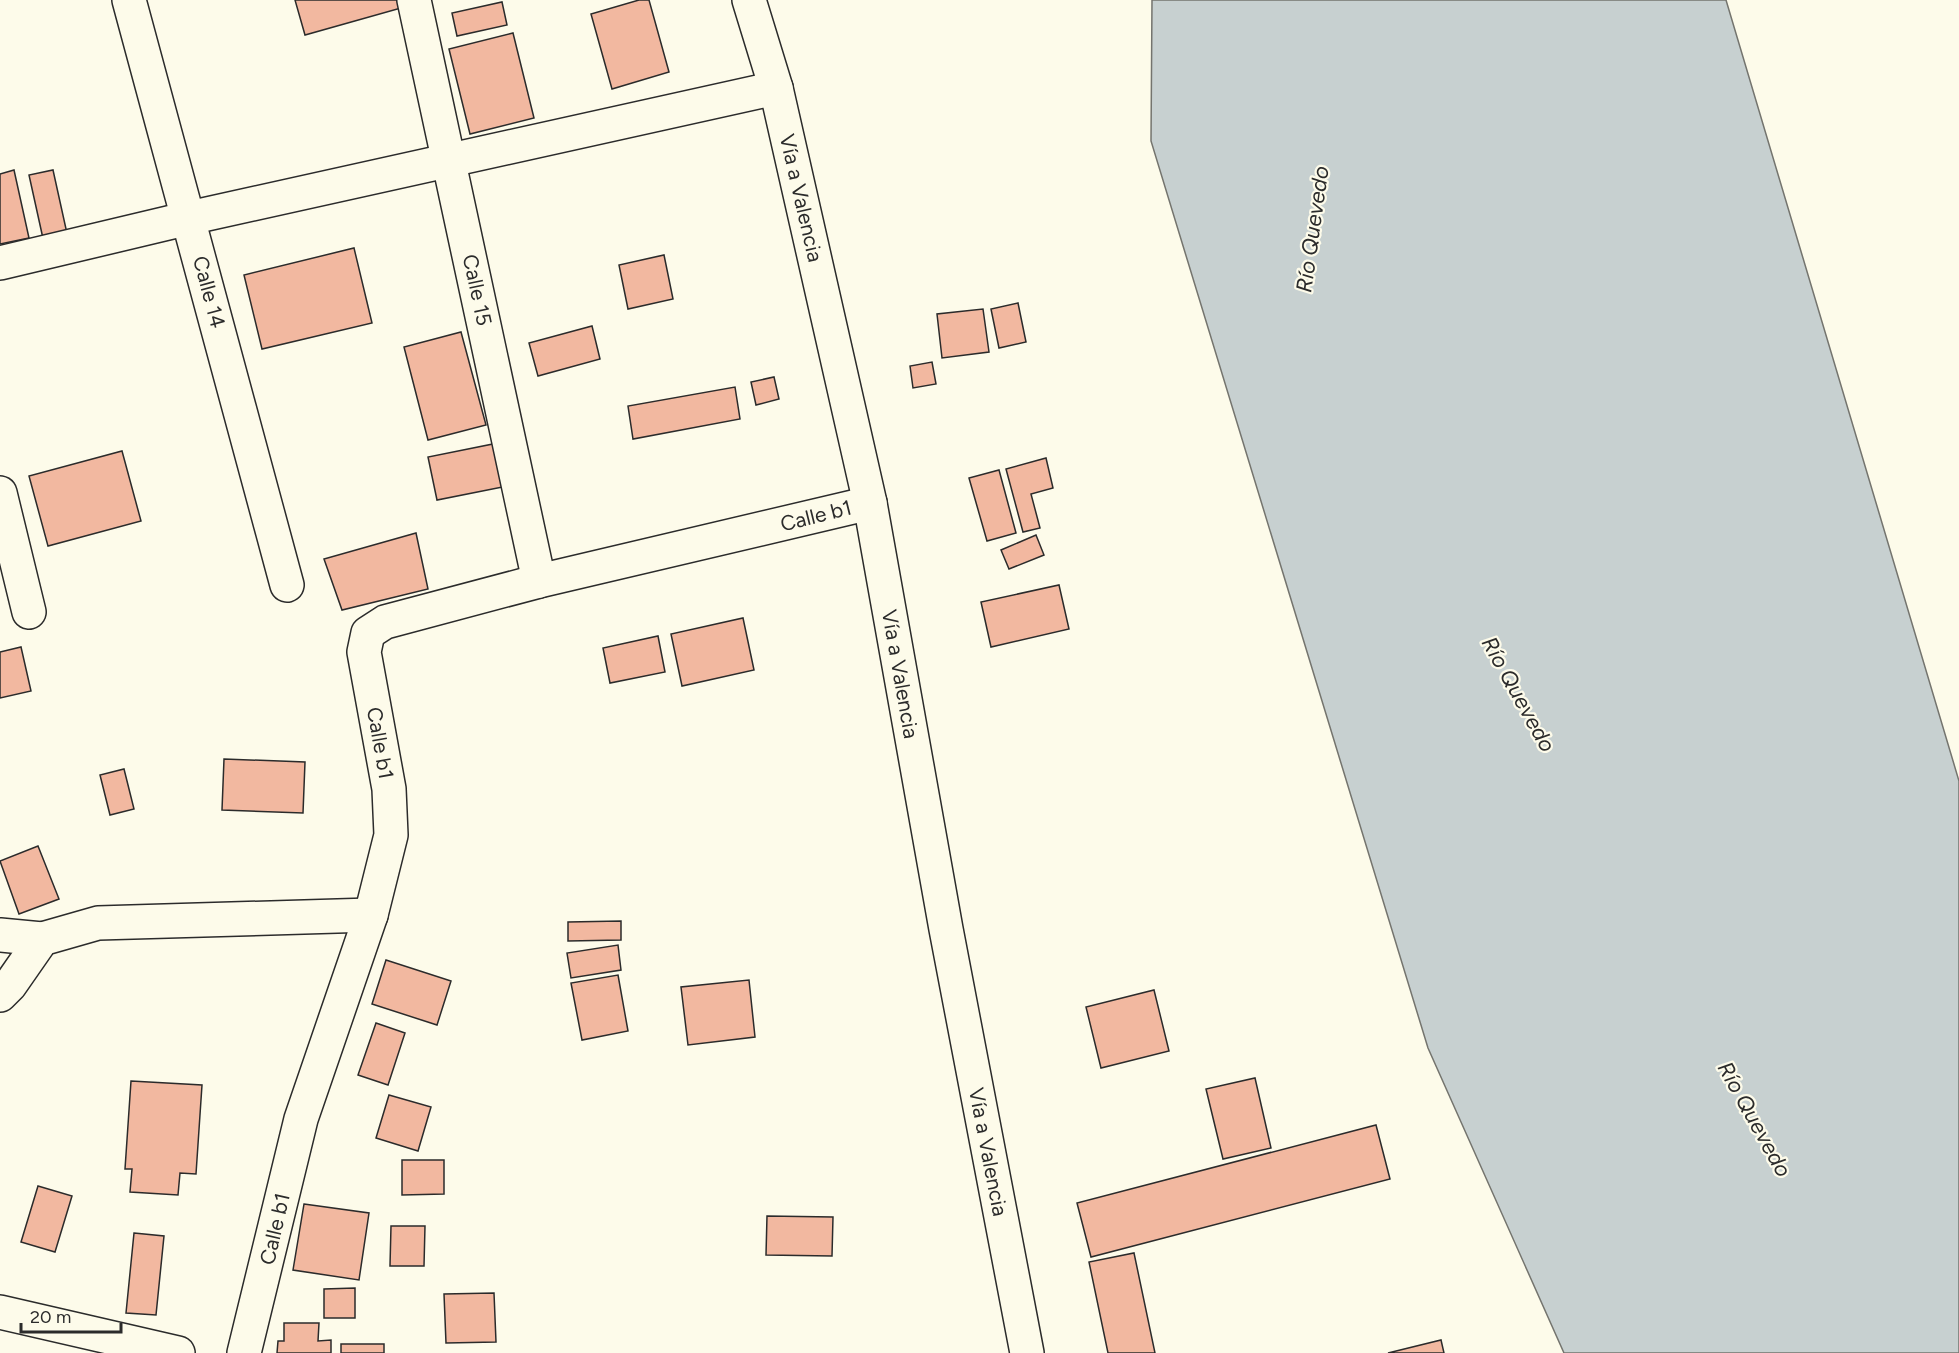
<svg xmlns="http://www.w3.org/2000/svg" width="1959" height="1353" font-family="Figtree,sans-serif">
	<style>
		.water { fill: #c7d0d0; stroke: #74746e; stroke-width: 1.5 }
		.building { fill: #f2b8a0; stroke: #2b2b2b; stroke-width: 1.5 }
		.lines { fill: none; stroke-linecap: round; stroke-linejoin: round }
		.minor-casing { stroke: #2b2b2b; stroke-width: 36 }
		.highway-casing { stroke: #2b2b2b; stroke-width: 36 }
		.minor { stroke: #fdfbea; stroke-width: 33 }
		.highway { stroke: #fdfbea; stroke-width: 33 }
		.labels { text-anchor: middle; stroke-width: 4.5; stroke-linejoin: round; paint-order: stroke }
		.street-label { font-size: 21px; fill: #2b2b2b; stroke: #fdfbea }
		.water-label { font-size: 22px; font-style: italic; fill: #2b2b2b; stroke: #fdfbea }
	</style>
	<rect width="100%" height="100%" fill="#fdfbea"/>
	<!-- water -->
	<polygon class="water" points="1152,0 1726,0 1959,781 1959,1353 1564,1353 1428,1048 1151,141"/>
	<!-- building -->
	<g class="building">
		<polygon points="295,0 399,0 401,8 305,35"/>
		<polygon points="639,0 649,0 669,72 612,89 591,14"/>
		<polygon points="502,2 507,25 457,36 452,13"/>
		<polygon points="513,33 534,118 470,134 449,49"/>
		<polygon points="14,170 29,238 0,244 0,174"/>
		<polygon points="53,170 68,238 44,243 29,175"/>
		<polygon points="354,248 372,323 262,349 244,275"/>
		<polygon points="664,255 673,299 628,309 619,265"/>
		<polygon points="1018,303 1026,342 999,348 991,309"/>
		<polygon points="983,309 989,352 942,358 937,314"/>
		<polygon points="592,326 600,359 538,376 529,343"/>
		<polygon points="461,332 486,425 428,440 404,347"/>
		<polygon points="932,362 936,384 913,388 910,366"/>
		<polygon points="774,377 779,399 756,405 751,382"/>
		<polygon points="735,387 740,419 633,439 628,406"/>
		<polygon points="503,442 512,485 437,500 428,457"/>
		<polygon points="122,451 141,521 48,546 29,476"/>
		<polygon points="1046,458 1053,488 1031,494 1040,528 1023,532 1006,469"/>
		<polygon points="999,470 1016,533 987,541 969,478"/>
		<polygon points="416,533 428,589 342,610 324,559"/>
		<polygon points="1036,535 1044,555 1009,569 1001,550"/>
		<polygon points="1059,585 1069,629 991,647 981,602"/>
		<polygon points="743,618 754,670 682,686 671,634"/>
		<polygon points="658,636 665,672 610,683 603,648"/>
		<polygon points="21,647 31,691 0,698 0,652"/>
		<polygon points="224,759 305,762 303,813 222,810"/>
		<polygon points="124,769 134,809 110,815 100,775"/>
		<polygon points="38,846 59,899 19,914 0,861"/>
		<polygon points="621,921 621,940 568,941 568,922"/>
		<polygon points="618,945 621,970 571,978 567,953"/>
		<polygon points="386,960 451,981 437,1025 372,1004"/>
		<polygon points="618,975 628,1031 582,1040 571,983"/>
		<polygon points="749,980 755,1037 688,1045 681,987"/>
		<polygon points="1154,990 1169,1051 1101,1068 1086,1007"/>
		<polygon points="376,1023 405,1033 388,1085 358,1075"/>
		<polygon points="1255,1078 1271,1148 1223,1159 1206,1089"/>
		<polygon points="131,1081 202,1085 196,1174 180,1173 178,1195 130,1192 132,1169 125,1169"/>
		<polygon points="389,1095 431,1107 418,1151 376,1138"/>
		<polygon points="1376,1125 1390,1179 1091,1257 1077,1203"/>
		<polygon points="402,1160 444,1160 444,1194 402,1195"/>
		<polygon points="38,1186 72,1196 55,1252 21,1242"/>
		<polygon points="304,1204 369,1213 359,1280 293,1270"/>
		<polygon points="767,1216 833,1217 832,1256 766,1255"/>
		<polygon points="391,1226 425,1226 424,1266 390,1266"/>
		<polygon points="134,1233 164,1236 156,1315 126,1313"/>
		<polygon points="1134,1253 1155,1353 1108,1353 1089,1262"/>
		<polygon points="355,1288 355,1318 324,1318 324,1289"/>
		<polygon points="494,1293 496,1342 446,1343 444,1294"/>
		<polygon points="284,1323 319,1323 318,1341 331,1340 331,1353 277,1353 278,1341 284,1341"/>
		<polygon points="1441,1340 1444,1353 1388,1353"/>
		<rect x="341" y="1344" width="43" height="9"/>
	</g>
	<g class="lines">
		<!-- minor casing -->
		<g class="minor-casing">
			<g id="minor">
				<polyline points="129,0 287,585"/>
				<polyline points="414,0 539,581"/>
				<polyline points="0,263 189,218 776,88"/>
				<polyline points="0,493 29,612"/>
				<polyline points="0,935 42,939"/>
				<polyline points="0,995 10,985 42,939 98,923 371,915"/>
				<polyline points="0,1312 178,1353"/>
				<polyline points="244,1353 301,1119 371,915 391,835 389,789 364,652 368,633 385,622 539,581 870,503"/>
			</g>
		</g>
		<!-- highway casing -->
		<g class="highway-casing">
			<polyline id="highway" points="749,0 776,88 870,503 946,929 1027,1353"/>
		</g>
		<!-- minor -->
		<use href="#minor" class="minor"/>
		<!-- highway -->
		<use href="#highway" class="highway"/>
	</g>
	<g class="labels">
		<!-- street labels -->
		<g class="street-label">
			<text transform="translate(801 198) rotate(77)" y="7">Vía a Valencia</text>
			<text transform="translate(477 290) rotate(78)" y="7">Calle 15</text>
			<text transform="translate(209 292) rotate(75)" y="7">Calle 14</text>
			<text transform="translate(816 516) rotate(-14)" y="7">Calle b1</text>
			<text transform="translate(900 674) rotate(80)" y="7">Vía a Valencia</text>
			<text transform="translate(380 743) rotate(80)" y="7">Calle b1</text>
			<text transform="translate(988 1152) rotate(79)" y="7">Vía a Valencia</text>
			<text transform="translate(275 1229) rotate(-77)" y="7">Calle b1</text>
		</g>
		<!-- water labels -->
		<g class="water-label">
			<text transform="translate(1312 229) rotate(-82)" y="8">Río Quevedo</text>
			<text transform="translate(1519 694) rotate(61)" y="8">Río Quevedo</text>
			<text transform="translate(1755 1119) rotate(61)" y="8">Río Quevedo</text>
		</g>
	</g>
	<!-- scale -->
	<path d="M21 1323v9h100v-9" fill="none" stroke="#2b2b2b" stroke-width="3"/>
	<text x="30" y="1323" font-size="18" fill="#2b2b2b" stroke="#fdfbea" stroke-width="4.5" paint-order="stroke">20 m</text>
</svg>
